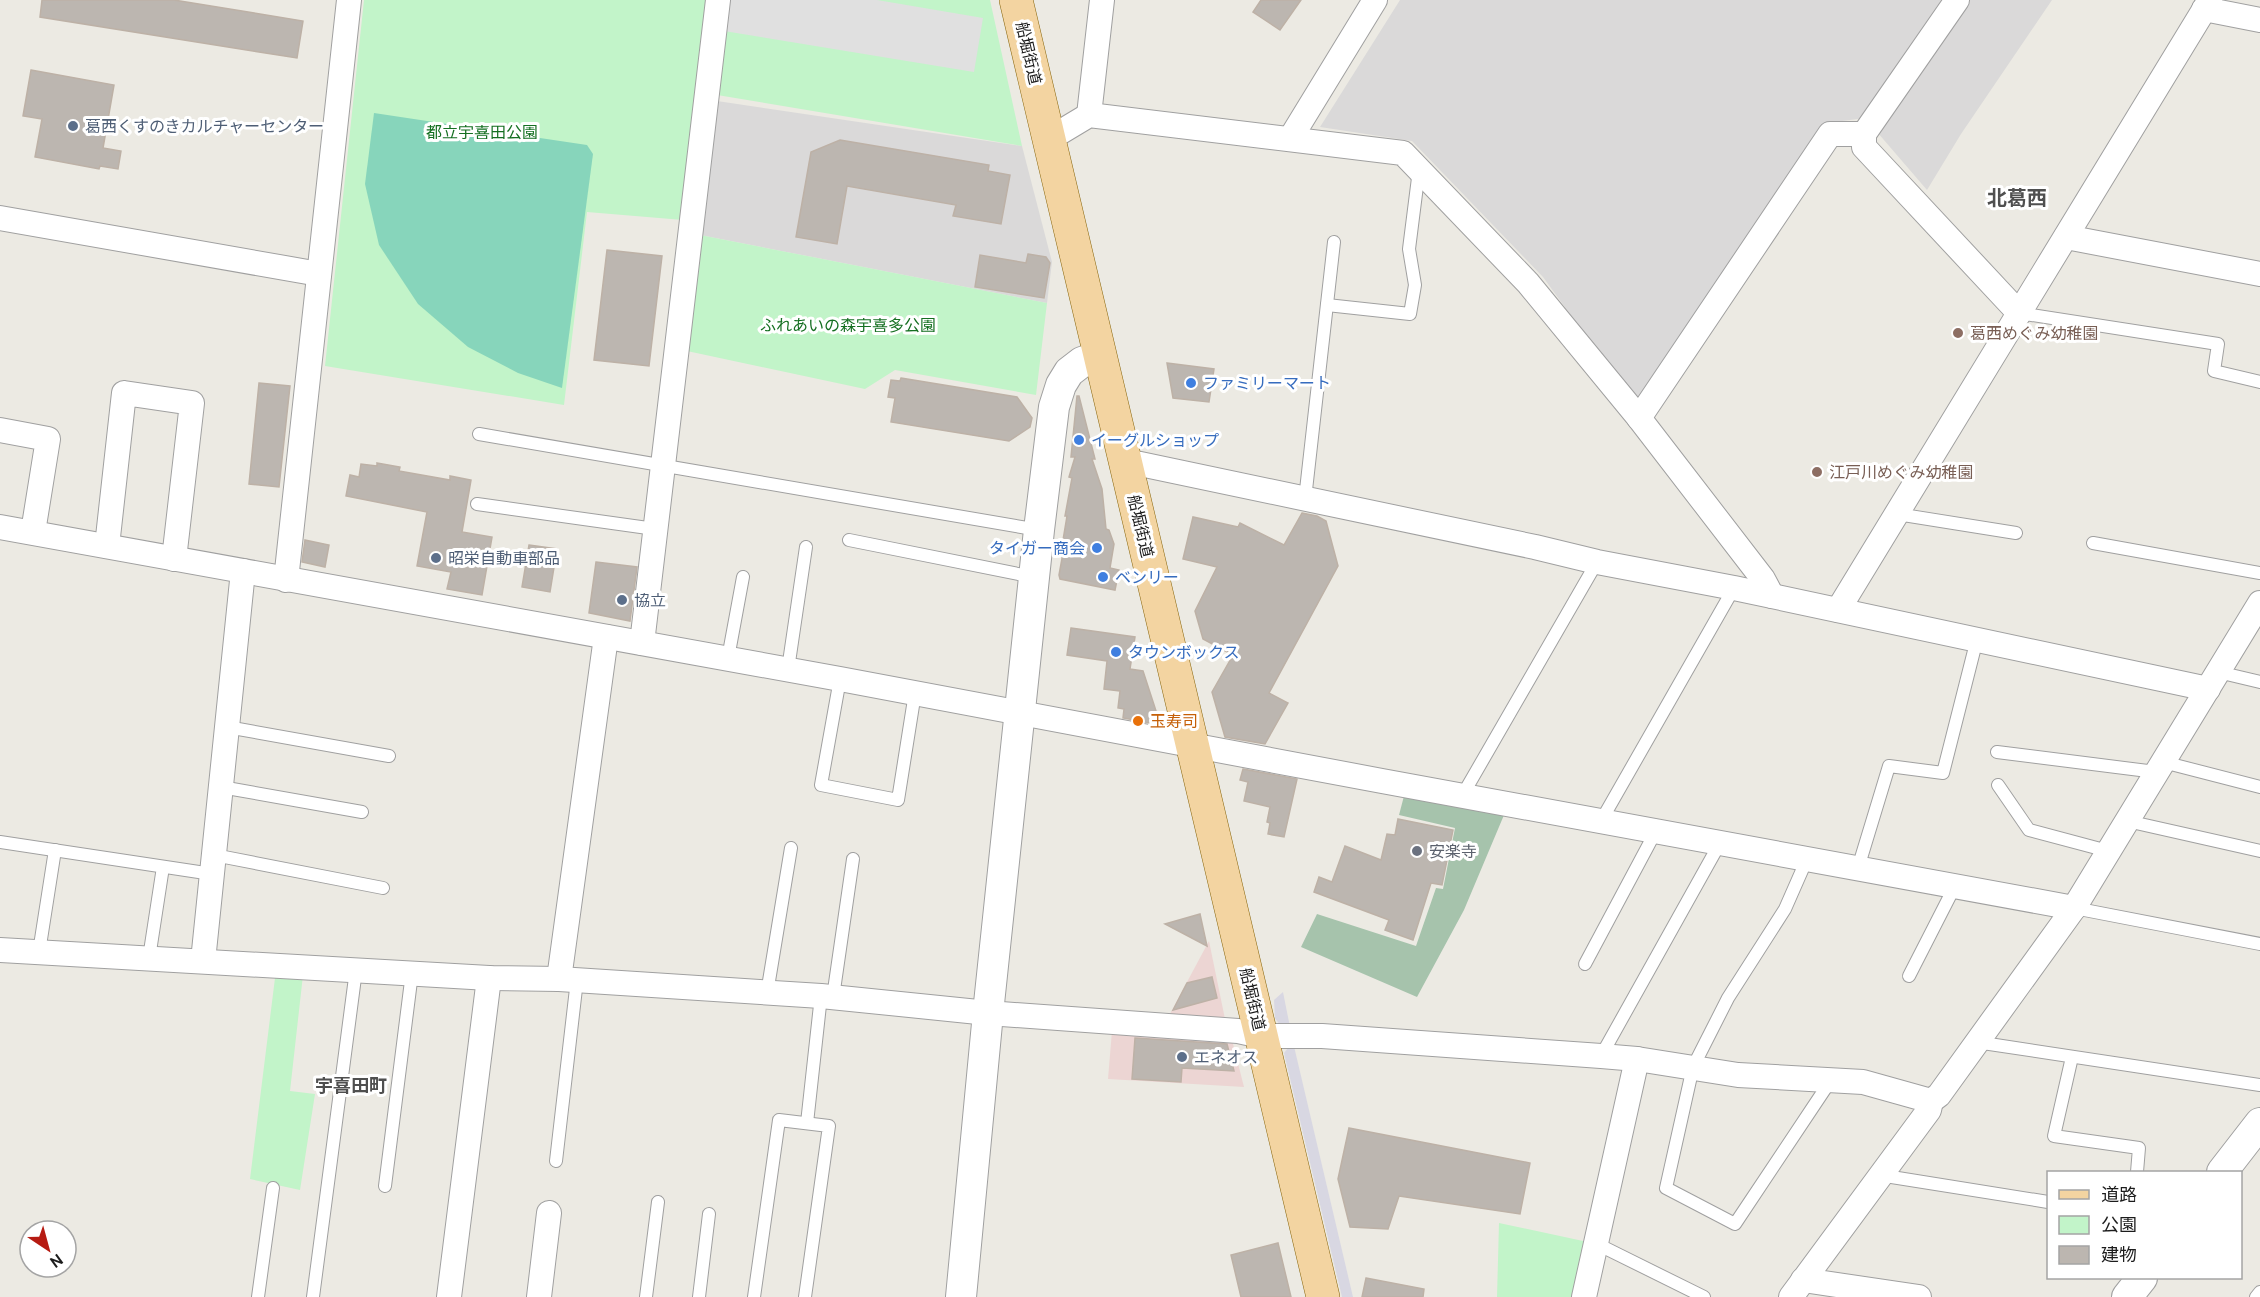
<svg xmlns="http://www.w3.org/2000/svg" width="2260" height="1297" font-family="Cabin,'Noto Sans JP',sans-serif">
	<style>
		.residential { fill: #dad9d9 }
		.commercial { fill: #ecd5d3 }
		.cemetery { fill: #a6c3ac }
		.park { fill: #c2f4c9 }
		.pitch { fill: #87d5bb }
		.parking { fill: #e0e0e0 }
		.plaza { fill: #d8d7e2 }
		.building { fill: #bcb6b0; stroke: #bdb1a6; stroke-width: 1.5 }
		.lines { fill: none; stroke-linecap: round; stroke-linejoin: round }
		.service-casing { stroke: #a0a0a0; stroke-width: 14 }
		.minor-casing { stroke: #a0a0a0; stroke-width: 26 }
		.tertiary-casing { stroke: #a0a0a0; stroke-width: 32 }
		.primary-casing { stroke: #87650d; stroke-width: 34 }
		.service { stroke: #fff; stroke-width: 12 }
		.minor { stroke: #fff; stroke-width: 24 }
		.tertiary { stroke: #fff; stroke-width: 30 }
		.primary { stroke: #f3d4a1; stroke-width: 33 }
		.service-dot { fill: #5c6f8a; stroke: #fff; stroke-width: 2 }
		.education-dot { fill: #8d6e63; stroke: #fff; stroke-width: 2 }
		.shop-dot { fill: #3f7fe0; stroke: #fff; stroke-width: 2 }
		.food-dot { fill: #e8710a; stroke: #fff; stroke-width: 2 }
		.worship-dot { fill: #6b7280; stroke: #fff; stroke-width: 2 }
		.labels { text-anchor: middle; stroke-width: 6; stroke-linejoin: round; paint-order: stroke }
		.street-label { font-size: 16px; fill: #1c1c1c; stroke: #fff }
		.service-label { font-size: 16px; fill: #4e5e75; stroke: #fff; text-anchor: start }
		.park-label { font-size: 16px; fill: #156f21; stroke: #fff }
		.education-label { font-size: 16px; fill: #785e54; stroke: #fff; text-anchor: start }
		.shop-label { font-size: 16px; fill: #366cbe; stroke: #fff; text-anchor: start }
		.food-label { font-size: 16px; fill: #c56008; stroke: #fff; text-anchor: start }
		.worship-label { font-size: 16px; fill: #5b616d; stroke: #fff; text-anchor: start }
		.neighbourhood-label { font-size: 18px; font-weight: bold; fill: #4f4f4f; stroke: #fff }
		.quarter-label { font-size: 20px; font-weight: bold; fill: #4f4f4f; stroke: #fff }
	</style>
	<rect width="100%" height="100%" fill="#eceae3"/>
	<!-- residential -->
	<g class="residential">
		<polygon points="1400,0 2052,0 1961,134 1927,190 1865,118 1827,123 1645,398 1633,401 1543,277 1412,141 1320,127"/>
		<polygon points="717,101 1022,146 1052,262 1047,303 700,235"/>
	</g>
	<!-- commercial -->
	<g class="commercial">
		<polygon points="1209,941 1225,1019 1169,1016 1187,982"/>
		<polygon points="1112,1031 1232,1040 1244,1087 1108,1079"/>
	</g>
	<!-- cemetery -->
	<polygon class="cemetery" points="1404,796 1504,815 1464,910 1417,997 1301,947 1317,914 1416,946 1436,888 1443,889 1455,828 1399,815"/>
	<!-- park -->
	<g class="park">
		<polygon points="364,0 990,0 1022,146 699,92 683,220 587,212 564,405 325,366"/>
		<polygon points="700,235 1047,303 1036,395 895,370 865,389 687,351"/>
		<polygon points="303,975 290,1091 315,1094 300,1190 250,1179 275,978"/>
		<polygon points="1499,1223 1597,1244 1584,1297 1497,1297"/>
	</g>
	<!-- pitch -->
	<polygon class="pitch" points="374,113 587,145 593,154 562,388 518,373 468,347 418,304 379,245 365,184"/>
	<!-- parking -->
	<polygon class="parking" points="729,0 877,0 983,18 974,72 724,31"/>
	<!-- plaza -->
	<g class="plaza">
		<polygon points="1283,992 1290,1027 1282,1028 1275,1018 1274,1000"/>
		<polygon points="1293,1042 1353,1297 1342,1297 1284,1053"/>
	</g>
	<!-- building -->
	<g class="building">
		<polygon points="42,0 174,0 303,21 297,58 40,17"/>
		<polygon points="1261,0 1301,0 1280,30 1253,12"/>
		<polygon points="31,70 114,85 103,148 121,151 118,169 100,166 99,169 35,157 42,119 23,116"/>
		<polygon points="840,140 989,165 988,171 1010,175 1001,224 953,216 956,205 847,186 837,244 796,237 811,152"/>
		<polygon points="607,250 662,256 649,366 594,360"/>
		<polygon points="1028,254 1046,257 1050,263 1044,298 975,287 980,255 1026,263"/>
		<polygon points="1167,363 1214,369 1209,402 1173,398"/>
		<polygon points="901,378 1017,397 1032,418 1030,427 1009,441 891,422 895,398 888,397 891,380 900,381"/>
		<polygon points="259,383 290,386 279,487 249,484"/>
		<polygon points="1077,396 1079,396 1095,459 1092,459 1102,489 1106,529 1109,530 1114,544 1110,568 1119,570 1115,590 1060,579 1059,575 1063,553 1061,552 1067,516 1065,516 1072,478 1069,477 1075,457 1071,457"/>
		<polygon points="377,463 400,467 399,471 450,480 450,476 471,480 462,532 492,537 482,595 447,589 451,572 417,566 427,512 346,496 350,475 359,477 361,464 377,466"/>
		<polygon points="1302,513 1317,516 1326,521 1338,566 1269,693 1288,703 1265,744 1225,737 1212,692 1233,655 1203,639 1195,611 1217,567 1183,559 1193,517 1238,527 1240,523 1284,545"/>
		<polygon points="305,540 329,545 325,567 302,562"/>
		<polygon points="529,545 557,549 550,592 522,587"/>
		<polygon points="596,562 637,567 630,621 589,613"/>
		<polygon points="1071,628 1135,637 1130,669 1143,671 1157,714 1155,724 1123,718 1124,709 1118,708 1120,691 1104,689 1107,661 1067,655"/>
		<polygon points="1243,769 1297,779 1284,837 1268,834 1270,823 1267,822 1270,807 1244,801 1248,782 1240,780"/>
		<polygon points="1398,819 1453,830 1442,885 1431,883 1413,940 1385,930 1389,920 1314,892 1319,877 1332,882 1345,846 1381,860 1387,834 1395,835"/>
		<polygon points="1200,914 1207,946 1165,924"/>
		<polygon points="1212,977 1217,998 1173,1010 1187,983"/>
		<polygon points="1135,1038 1227,1044 1234,1071 1182,1068 1181,1082 1132,1079"/>
		<polygon points="1349,1128 1530,1163 1520,1214 1399,1196 1388,1229 1350,1227 1338,1179"/>
		<polygon points="1278,1243 1291,1297 1241,1297 1231,1255"/>
		<polygon points="1366,1278 1424,1289 1423,1297 1362,1297"/>
	</g>
	<g class="lines">
		<!-- service casing -->
		<g class="service-casing">
			<g id="service">
				<polyline points="1327,305 1410,314 1415,285 1409,249 1419,170"/>
				<polyline points="2019,313 2218,344 2214,371 2260,382"/>
				<polyline points="479,434 1039,530"/>
				<polyline points="1305,499 1334,242"/>
				<polyline points="477,504 655,529"/>
				<polyline points="1897,514 2016,533"/>
				<polyline points="849,540 1033,577"/>
				<polyline points="2093,543 2260,573"/>
				<polyline points="728,658 743,577"/>
				<polyline points="788,669 806,547"/>
				<polyline points="2218,672 2260,682"/>
				<polyline points="840,679 821,785 898,800 915,693"/>
				<polyline points="227,727 389,756"/>
				<polyline points="1997,752 2156,772"/>
				<polyline points="2163,762 2260,787"/>
				<polyline points="1998,785 2029,830 2108,851"/>
				<polyline points="221,787 362,812"/>
				<polyline points="1462,796 1597,562"/>
				<polyline points="1601,821 1734,588"/>
				<polyline points="2127,821 2260,851"/>
				<polyline points="0,842 212,874"/>
				<polyline points="214,855 383,888"/>
				<polyline points="1807,859 1785,909 1728,998 1693,1067 1666,1188 1735,1224 1825,1089 1833,1080"/>
				<polyline points="1858,868 1889,766 1943,773 1977,639"/>
				<polyline points="2074,908 2260,944"/>
				<polyline points="39,952 55,850"/>
				<polyline points="149,958 163,867"/>
				<polyline points="1585,964 1656,831"/>
				<polyline points="1909,976 1955,886"/>
				<polyline points="767,993 791,848"/>
				<polyline points="833,997 853,859"/>
				<polyline points="1976,1042 2260,1085"/>
				<polyline points="1601,1056 1720,843"/>
				<polyline points="2072,1057 2054,1136 2139,1148 2137,1172"/>
				<polyline points="807,1123 821,996"/>
				<polyline points="556,1161 577,980"/>
				<polyline points="1879,1175 2048,1202"/>
				<polyline points="385,1186 412,973"/>
				<polyline points="1597,1244 1704,1297"/>
				<polyline points="258,1297 273,1188"/>
				<polyline points="313,1297 356,970"/>
				<polyline points="646,1297 658,1202"/>
				<polyline points="699,1297 709,1214"/>
				<polyline points="754,1297 779,1120 829,1126 805,1297"/>
				<polyline points="2256,1297 2260,1292"/>
			</g>
		</g>
		<!-- minor casing -->
		<g class="minor-casing">
			<g id="minor">
				<polyline points="2204,9 2260,20"/>
				<polyline points="1089,115 1102,0"/>
				<polyline points="1864,134 1957,0"/>
				<polyline points="1049,139 1089,115 1403,153 1528,283 1639,418 1763,579 1772,596"/>
				<polyline points="1290,139 1375,0"/>
				<polyline points="0,218 319,274"/>
				<polyline points="2066,237 2260,274"/>
				<polyline points="1639,418 1830,134 1864,134 1864,147 2019,313"/>
				<polyline points="0,430 48,439 33,532"/>
				<polyline points="1126,461 1535,547 1597,562 1734,588 2208,689"/>
				<polyline points="0,527 840,679 1382,781 2074,908"/>
				<polyline points="107,546 124,393 192,403 174,559"/>
				<polyline points="286,580 349,0"/>
				<polyline points="1838,610 2210,0"/>
				<polyline points="642,643 718,0"/>
				<polyline points="0,950 489,978 559,979 821,996 988,1013 1238,1031 1261,1036 1322,1036 1601,1056 1637,1059 1738,1075 1863,1082 1931,1101 1929,1110 1791,1297"/>
				<polyline points="203,961 243,571"/>
				<polyline points="559,979 606,637"/>
				<polyline points="1931,1101 1939,1095 2074,908 2260,603"/>
				<polyline points="1803,1280 1919,1297"/>
				<polyline points="449,1297 489,978"/>
				<polyline points="539,1297 549,1213"/>
				<polyline points="1584,1297 1637,1059"/>
			</g>
		</g>
		<!-- tertiary casing -->
		<g class="tertiary-casing">
			<g id="tertiary">
				<polyline points="2222,1172 2260,1123"/>
				<polyline points="961,1297 988,1013 1039,530 1054,407 1061,385 1069,372 1082,362 1099,356"/>
				<polyline points="2127,1297 2142,1278"/>
			</g>
		</g>
		<!-- primary casing -->
		<g class="primary-casing">
			<polyline id="primary" points="1016,0 1323,1297"/>
		</g>
		<!-- service -->
		<use href="#service" class="service"/>
		<!-- minor -->
		<use href="#minor" class="minor"/>
		<!-- tertiary -->
		<use href="#tertiary" class="tertiary"/>
		<!-- primary -->
		<use href="#primary" class="primary"/>
	</g>
	<!-- markers -->
	<g class="service-dot">
		<circle cx="73" cy="126" r="6"/>
		<circle cx="436" cy="558" r="6"/>
		<circle cx="622" cy="600" r="6"/>
		<circle cx="1182" cy="1057" r="6"/>
	</g>
	<g class="education-dot">
		<circle cx="1958" cy="333" r="6"/>
		<circle cx="1817" cy="472" r="6"/>
	</g>
	<g class="shop-dot">
		<circle cx="1191" cy="383" r="6"/>
		<circle cx="1079" cy="440" r="6"/>
		<circle cx="1097" cy="548" r="6"/>
		<circle cx="1103" cy="577" r="6"/>
		<circle cx="1116" cy="652" r="6"/>
	</g>
	<circle class="food-dot" cx="1138" cy="721" r="6"/>
	<circle class="worship-dot" cx="1417" cy="851" r="6"/>
	<g class="labels">
		<!-- street labels -->
		<g class="street-label">
			<text transform="translate(1029 53) rotate(77)" y="6">船堀街道</text>
			<text transform="translate(1141 526) rotate(77)" y="6">船堀街道</text>
			<text transform="translate(1253 999) rotate(77)" y="6">船堀街道</text>
		</g>
		<!-- service labels -->
		<g class="service-label">
			<text x="85" y="132">葛西くすのきカルチャーセンター</text>
			<text x="448" y="564">昭栄自動車部品</text>
			<text x="634" y="606">協立</text>
			<text x="1194" y="1063">エネオス</text>
		</g>
		<!-- park labels -->
		<g class="park-label">
			<text x="482" y="138">都立宇喜田公園</text>
			<text x="848" y="331">ふれあいの森宇喜多公園</text>
		</g>
		<!-- education labels -->
		<g class="education-label">
			<text x="1970" y="339">葛西めぐみ幼稚園</text>
			<text x="1829" y="478">江戸川めぐみ幼稚園</text>
		</g>
		<!-- shop labels -->
		<g class="shop-label">
			<text x="1203" y="389">ファミリーマート</text>
			<text x="1091" y="446">イーグルショップ</text>
			<text x="1085" y="554" text-anchor="end">タイガー商会</text>
			<text x="1115" y="583">ベンリー</text>
			<text x="1128" y="658">タウンボックス</text>
		</g>
		<!-- food labels -->
		<g class="food-label">
			<text x="1150" y="727">玉寿司</text>
		</g>
		<!-- worship labels -->
		<g class="worship-label">
			<text x="1429" y="857">安楽寺</text>
		</g>
		<!-- neighbourhood labels -->
		<g class="neighbourhood-label">
			<text x="351" y="1092">宇喜田町</text>
		</g>
		<!-- quarter labels -->
		<g class="quarter-label">
			<text x="2017" y="205">北葛西</text>
		</g>
	</g>
	<!-- legend -->
	<rect x="2047" y="1171" width="195" height="108" fill="#ffffff" stroke="#a4a4a4" stroke-width="1.5"/>
	<rect x="2059" y="1190" width="30" height="9" fill="#f3d4a1" stroke="#a4a4a4" stroke-width="1.5"/>
	<text x="2101" y="1201" font-size="18" fill="#1c1c1c">道路</text>
	<rect x="2059" y="1216" width="30" height="18" fill="#c2f4c9" stroke="#a4a4a4" stroke-width="1.5"/>
	<text x="2101" y="1231" font-size="18" fill="#1c1c1c">公園</text>
	<rect x="2059" y="1246" width="30" height="18" fill="#bcb6b0" stroke="#a4a4a4" stroke-width="1.5"/>
	<text x="2101" y="1261" font-size="18" fill="#1c1c1c">建物</text>
	<!-- north arrow -->
	<g transform="translate(48 1249) rotate(144)"><circle r="28" fill="#ffffff" stroke="#a4a4a4" stroke-width="1.5"/>
	<path d="M0-4.5L10 22L0 15L-10 22Z" fill="#b61b12"/>
	<text y="-9" font-size="16" font-weight="bold" text-anchor="middle" fill="#1c1c1c">N</text>
	</g>
</svg>
